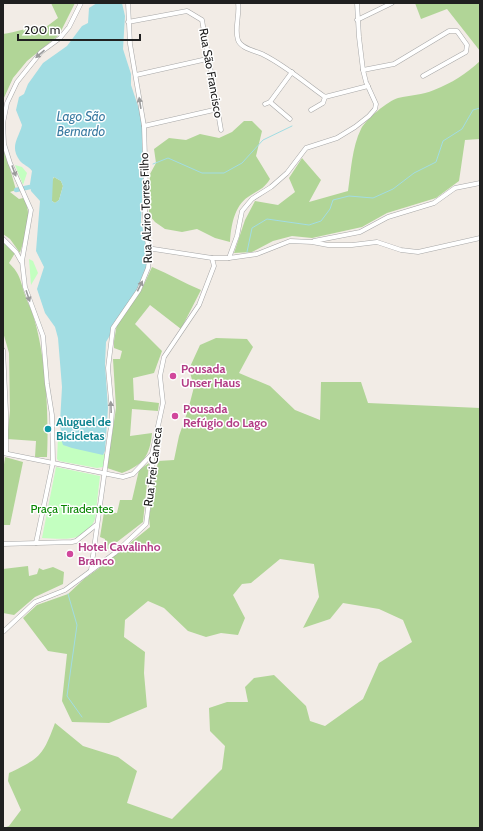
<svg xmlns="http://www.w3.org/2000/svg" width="483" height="831" font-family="Cabin,sans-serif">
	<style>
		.forest { fill: #b1d597 }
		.park { fill: #c3ffc0 }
		.water { fill: #a2dde3; fill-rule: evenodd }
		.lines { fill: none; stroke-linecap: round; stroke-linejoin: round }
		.stream { stroke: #a2dde3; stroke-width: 1 }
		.canal { stroke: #a2dde3; stroke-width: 4.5 }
		.minor-casing { stroke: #a7a7a7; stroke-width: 5 }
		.minor { stroke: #fff; stroke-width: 4 }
		.oneway { fill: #9b9b9b }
		.hotel-dot { fill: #d1479c; stroke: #fff; stroke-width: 1.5 }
		.culture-dot { fill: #0f9aa8; stroke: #fff; stroke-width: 1.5 }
		.labels { text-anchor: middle; stroke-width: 3; stroke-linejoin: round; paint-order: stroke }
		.street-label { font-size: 12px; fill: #202020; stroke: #fff }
		.hotel-label { font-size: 12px; font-weight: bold; fill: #b23c85; stroke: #fff; text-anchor: start }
		.culture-label { font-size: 12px; font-weight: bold; fill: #0d838f; stroke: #fff; text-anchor: start }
		.park-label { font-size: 12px; fill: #088601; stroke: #fff }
		.water-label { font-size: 13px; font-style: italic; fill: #3b7ba2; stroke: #fff }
	</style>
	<rect width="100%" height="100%" fill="#f2ece6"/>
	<!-- forest -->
	<g class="forest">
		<path d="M51,3h24l-16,32 -32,26 -14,17 -10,22v-66c14,-2 31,-9 43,-7l12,-9z"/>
		<polygon points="415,3 480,3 480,51 447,9 421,19"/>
		<path d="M480,61v78l-15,1 -6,41 -23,17 -49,15 -25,14 -50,11 -20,-2 -19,5 -21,11 -18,1 11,-33 10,-19 23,4 17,-13 -6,-14 13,-20 19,22 -12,22 39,-11c3,-20 4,-44 13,-62 5,-10 27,-28 37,-31 13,-3 24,-3 36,-8 18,-7 32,-16 46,-29z"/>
		<path d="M244,121h8l10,10 -6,25 14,23c-7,11 -12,11 -22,18 -14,9 -17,30 -18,45l-15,-4 -18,-9 -15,3 -17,-3 -10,-7 -6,-7v-25l1,-16 6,-11 -2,-14 15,-11 17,2 14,-6 19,4 13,-6z"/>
		<path d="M3,144l13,46 -6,2 9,7 4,-1c11,16 2,38 -3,55l-10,-14 -7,-5z"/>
		<polygon points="54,177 61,181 63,186 59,200 55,203 52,201 52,181"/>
		<path d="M3,241l12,12 -6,10c12,12 11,17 16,32 2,7 6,13 8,20 13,41 16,99 14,142h-12l1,-16 -29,-2 3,-28 -1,-58 -6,-21z"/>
		<path d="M152,267c17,7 32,16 49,23l-20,39 -31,-24 -15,19 27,27 -8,22 -21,5 1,22 25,3 -1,8 -26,-2 -2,27 22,-3c-2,23 -9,32 -30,40l-15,-5 9,-60 -3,-49h7l2,-8 -8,-3v-7l3,-17 24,-33z"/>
		<path d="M216,338l31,1 6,8 -14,26 31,13 25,24 25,10 1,-38h40l7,21 112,5v420h-477l6,-2 12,-16 -13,-29 1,-8c32,-15 34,-18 46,-50l28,23 35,11 19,14 -10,32 45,16 50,-50 3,-23 -15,-15 -1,-23 18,-6h21l-3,-15 9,-9 20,-3 32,31 4,15 15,5 38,-27 16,-36 33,-21 -9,-22 -24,-11 -36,-6 -13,16 -27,9 16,-31 -5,-33 -34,-5 -29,24 -9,1 -9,11 12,23 -7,17 -17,-2 -15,4 -18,-6 -24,-23 -16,-7 -23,19 -1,17 21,15 -1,21 3,34 -38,16 -37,-1 -10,-21 5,-47 -19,-3 -25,-33 14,-13 31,-11 16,-15 14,-10 52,-42 -1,-9 9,-57 16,-1 5,-24 9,-26 6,-23 -5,-18 11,-24z"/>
		<polygon points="5,457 23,462 10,525 3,525 3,472"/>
		<polygon points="149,463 143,522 104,552 105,539 100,537 104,512 117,513 120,500 132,500 139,470"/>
		<polygon points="28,566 29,576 37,574 39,568 43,570 53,567 64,572 63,584 35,597 14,615 3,613 3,569"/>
	</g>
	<!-- park -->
	<g class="park">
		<polygon points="15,165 22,167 27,173 23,185"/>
		<polygon points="29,259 33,261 38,273 31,285"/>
		<polygon points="58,438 63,438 66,446 105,454 103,467 97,468 59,461 57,459"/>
		<path d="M56,467l44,9 -5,43c-10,24 -31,20 -53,19z"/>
	</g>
	<!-- water -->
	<path class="water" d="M97,3h25l3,13 -2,33 8,25v11l9,27 3,22 1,30 -3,57 8,35 -6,24 -37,62 -1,22 3,44 -3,43 -2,4 -31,-7 -9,-3 -1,-3 -2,-19 2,-36 -4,-49 -3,-11 -10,-14 -8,-24 7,-22 -8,-16 4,-50 -9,-10 -1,-7 2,-13c-3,-5 -9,-6 -12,-10 -11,-15 -1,-23 2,-36l-6,-15 3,-13 5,-3 4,-10 15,-21 24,-17 15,-20 6,-3 1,-15zM54,177l7,4 2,5 -4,14 -4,3 -3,-2 1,-23z"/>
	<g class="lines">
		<!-- stream -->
		<g class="stream">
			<polyline points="153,164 168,158 202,173 224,173 242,163 263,140 292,126"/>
			<polyline points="247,252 252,228 267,219 309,225 321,221 330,209 333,200 349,196 373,198 393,189 414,173 436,162 443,141 462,129 473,110 480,108"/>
			<polyline points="68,594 77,625 67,696 82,717"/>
		</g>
		<!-- canal -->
		<polyline class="canal" points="16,190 30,187"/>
		<!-- minor casing -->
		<g class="minor-casing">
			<g id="minor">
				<path d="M238,3c2,12 -4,26 0,37 3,9 19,11 26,15 22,11 41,28 61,42l43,-11"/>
				<polyline points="357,20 392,3"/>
				<polyline points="128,22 187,11 202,20 221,130"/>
				<polyline points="363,70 394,64 449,31 457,31 467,45 466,52 423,76"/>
				<polyline points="136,75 207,59"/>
				<polyline points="270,102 290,119"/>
				<polyline points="265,104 270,102 292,72"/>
				<polyline points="311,110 323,103 325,97"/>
				<polyline points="144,126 218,109"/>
				<polyline points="3,239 16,252 21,261"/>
				<polyline points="314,241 360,232 388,217 434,203 455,188 480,183"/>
				<polyline points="147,248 212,258 229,258 257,254 290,241 312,242 328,245 352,245 377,242 401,250 418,252 480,238"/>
				<polyline points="229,258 237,236 242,211 252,199 271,187 287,173 306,148 337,138 355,127 369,116 375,109 376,104 366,82 363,70 359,37 357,3"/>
				<polyline points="3,350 6,412 6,453"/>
				<polyline points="3,453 123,477 133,474 152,454"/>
				<polyline points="36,543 53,462 52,415 47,384 43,336 25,287 22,261 31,210 10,163 4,144 3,123 7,103 17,82 41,52 60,38 69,27 81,3"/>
				<polyline points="3,544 72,542 76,541 96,525"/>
				<polyline points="91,570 111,426 112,411 108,368 113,328 139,290 148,268 149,260 145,215 146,189 144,126 130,44 128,3"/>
				<polyline points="3,632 35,602 65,590 115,553 146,524 152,479 152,454 163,403 160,376 164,357 199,305 214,266 212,258"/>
			</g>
		</g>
		<!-- minor -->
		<use href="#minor" class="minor"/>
	</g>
	<!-- one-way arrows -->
	<defs><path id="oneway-solid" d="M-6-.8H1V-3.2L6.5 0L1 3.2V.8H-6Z"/></defs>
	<g class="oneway">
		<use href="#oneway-solid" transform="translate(40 54) rotate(139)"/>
		<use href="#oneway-solid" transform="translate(140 103) rotate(-99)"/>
		<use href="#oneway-solid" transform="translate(14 171) rotate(70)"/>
		<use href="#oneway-solid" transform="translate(140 286) rotate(-64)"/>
		<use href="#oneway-solid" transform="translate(28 296) rotate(71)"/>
		<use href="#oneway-solid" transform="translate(111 407) rotate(-92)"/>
	</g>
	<!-- markers -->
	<g class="hotel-dot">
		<circle cx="173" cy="376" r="4"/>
		<circle cx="175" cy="416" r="4"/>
		<circle cx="70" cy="554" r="4"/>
	</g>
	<circle class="culture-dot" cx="48" cy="429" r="4"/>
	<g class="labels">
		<!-- street labels -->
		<g class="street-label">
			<text transform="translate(211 73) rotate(80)" y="4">Rua São Francisco</text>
			<text transform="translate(146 208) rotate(-92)" y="4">Rua Alziro Torres Filho</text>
			<text transform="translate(153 467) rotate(-83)" y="4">Rua Frei Caneca</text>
		</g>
		<!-- hotel labels -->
		<g class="hotel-label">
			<text x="181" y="373">Pousada<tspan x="181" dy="14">Unser Haus</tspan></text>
			<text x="183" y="413">Pousada<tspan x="183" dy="14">Refúgio do Lago</tspan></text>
			<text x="78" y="551">Hotel Cavalinho<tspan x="78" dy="14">Branco</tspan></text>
		</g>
		<!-- culture labels -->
		<g class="culture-label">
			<text x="56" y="426">Aluguel de<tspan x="56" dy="14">Bicicletas</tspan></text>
		</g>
		<!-- park labels -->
		<g class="park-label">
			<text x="72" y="513">Praça Tiradentes</text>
		</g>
		<!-- water labels -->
		<g class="water-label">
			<text x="81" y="121">Lago São<tspan x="81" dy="15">Bernardo</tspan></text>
		</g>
	</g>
	<!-- border -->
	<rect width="483" height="831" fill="none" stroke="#202020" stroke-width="8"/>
	<!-- scale -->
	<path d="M18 34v6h122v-6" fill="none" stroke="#202020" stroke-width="2"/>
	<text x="24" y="34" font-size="12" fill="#202020" stroke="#ffffff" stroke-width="3" paint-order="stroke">200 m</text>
</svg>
